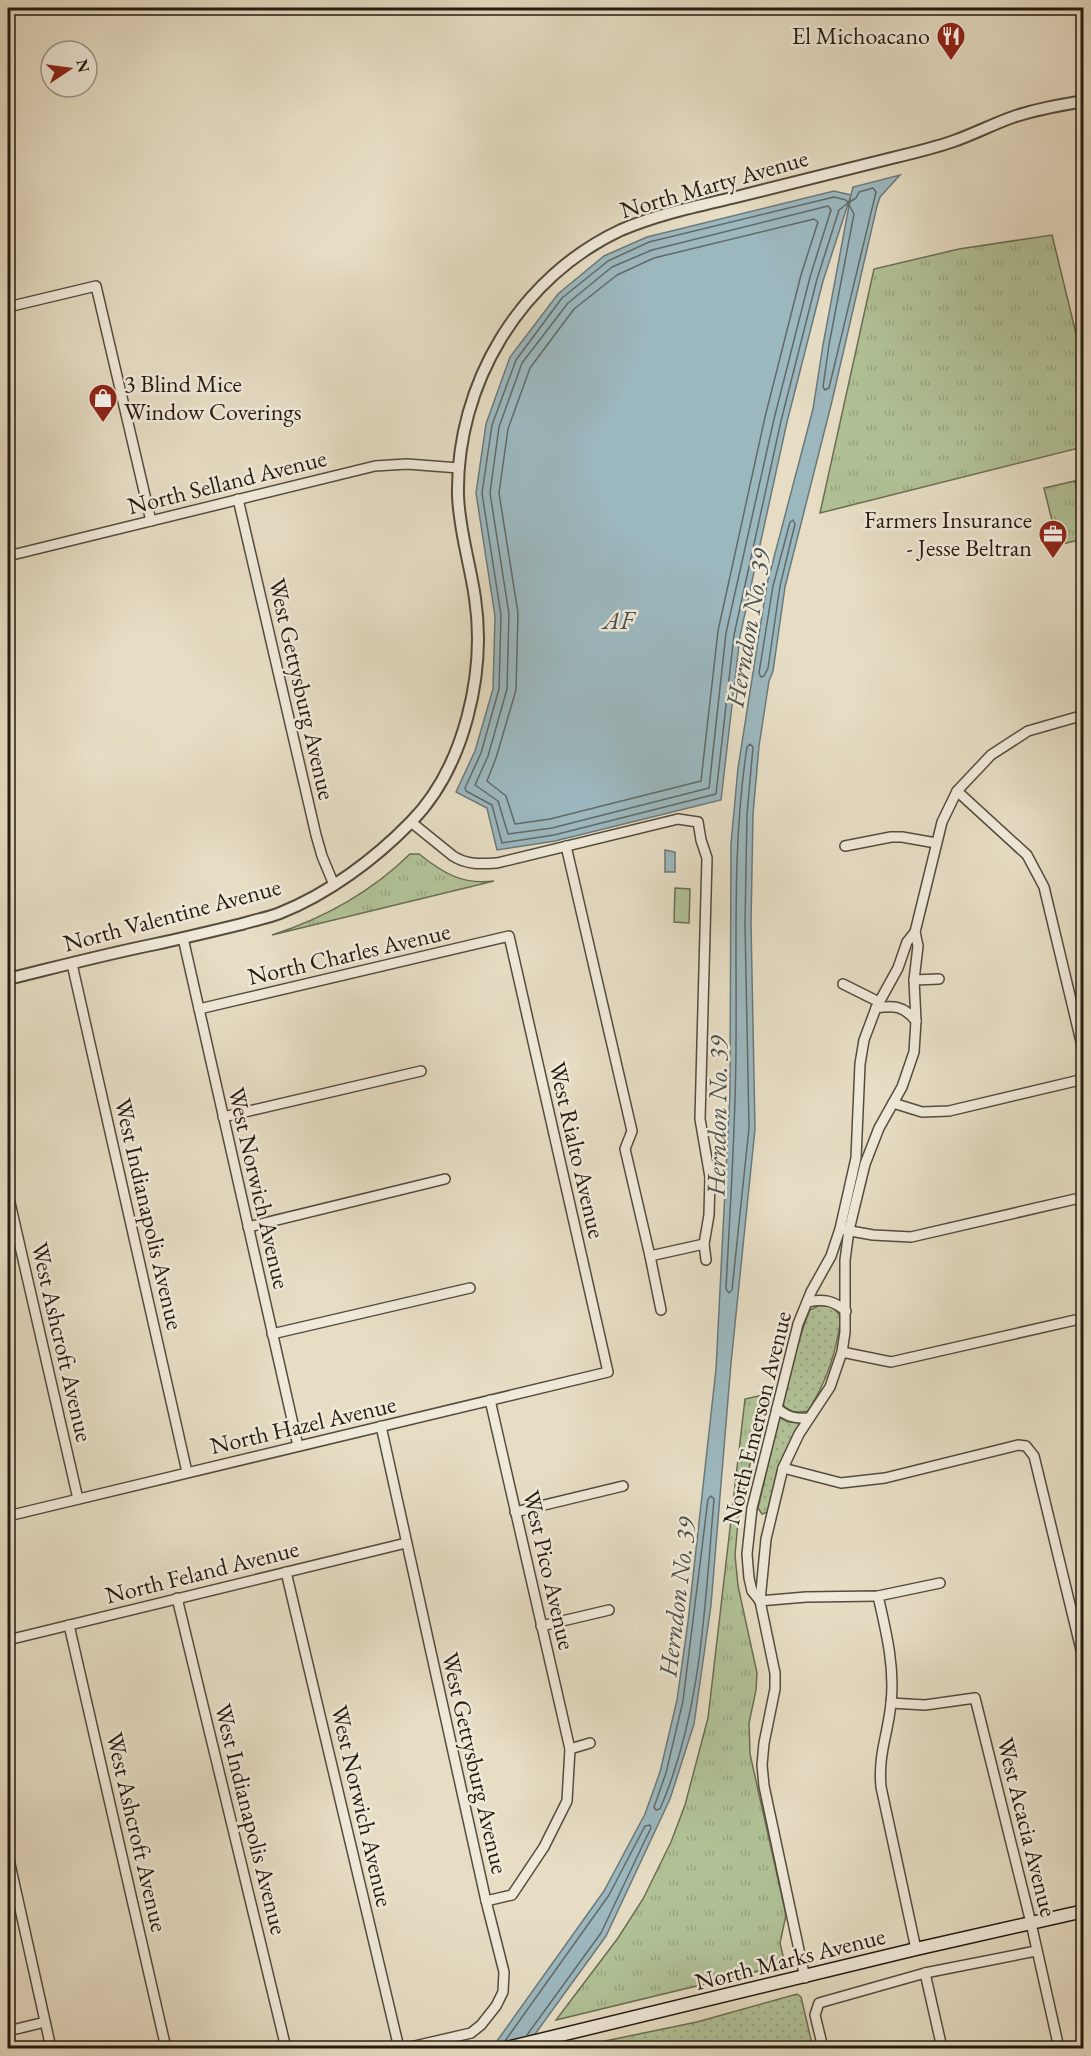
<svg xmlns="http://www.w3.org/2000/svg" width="1091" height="2056" font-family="'EB Garamond',serif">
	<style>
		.grass { fill: url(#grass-tufts); stroke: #6a6e54; stroke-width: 1.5 }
		.park { fill: url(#park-dots); stroke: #6a6e54; stroke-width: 1.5 }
		.garden { fill: #b1c297; stroke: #6a6e54; stroke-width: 1.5 }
		.water { fill: #9cb8bf; stroke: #6c7979; stroke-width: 1.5 }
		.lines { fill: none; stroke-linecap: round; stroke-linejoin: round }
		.shore { stroke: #606a68; stroke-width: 1.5 }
		.minor-casing { stroke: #544c3d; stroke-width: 12 }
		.tertiary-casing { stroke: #544c3d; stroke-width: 14 }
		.secondary-casing { stroke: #241b10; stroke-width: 15 }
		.minor { stroke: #efe9d9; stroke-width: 9 }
		.tertiary { stroke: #efe9d9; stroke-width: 10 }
		.secondary { stroke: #efe9d9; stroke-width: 12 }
		.labels { text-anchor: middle; stroke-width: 5; stroke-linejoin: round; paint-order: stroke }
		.poi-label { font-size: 24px; fill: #241b10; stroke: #efe9d9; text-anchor: end }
		.street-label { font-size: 24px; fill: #241b10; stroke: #efe9d9 }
		.water-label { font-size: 26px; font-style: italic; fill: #4e524d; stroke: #efe9d9 }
	</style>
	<defs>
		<pattern id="grass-tufts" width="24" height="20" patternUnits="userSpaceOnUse" patternTransform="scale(1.5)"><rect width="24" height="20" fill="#b1c297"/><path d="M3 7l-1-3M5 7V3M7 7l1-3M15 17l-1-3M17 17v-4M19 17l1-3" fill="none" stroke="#98a681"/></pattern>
		<pattern id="park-dots" width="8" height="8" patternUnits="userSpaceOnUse" patternTransform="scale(1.5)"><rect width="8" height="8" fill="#b1c297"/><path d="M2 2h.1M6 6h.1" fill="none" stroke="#98a681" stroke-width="1.8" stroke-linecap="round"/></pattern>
	</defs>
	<rect width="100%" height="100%" fill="#e6ddc4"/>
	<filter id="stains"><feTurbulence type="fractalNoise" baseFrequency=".00333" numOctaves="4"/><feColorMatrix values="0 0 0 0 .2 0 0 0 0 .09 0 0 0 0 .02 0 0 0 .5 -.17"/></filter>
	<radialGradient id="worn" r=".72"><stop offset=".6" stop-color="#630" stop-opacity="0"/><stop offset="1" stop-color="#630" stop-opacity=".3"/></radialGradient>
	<!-- grass -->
	<g class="grass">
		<polygon points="1052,235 1080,350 1083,350 1083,447 820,513 874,269 959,249"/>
		<polygon points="1075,481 1083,514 1083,539 1058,545 1044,488"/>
		<path d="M410,854h9c24,19 43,31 75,27l-222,54c53,-17 98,-42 138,-81z"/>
		<polygon points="767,1394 739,1510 735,1555 738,1586 757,1673 756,1690 749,1723 750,1754 786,1915 780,1943 784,1960 779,1966 556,2020 618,1938 643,1899 671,1842 685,1805 708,1718 745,1399"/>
	</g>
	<!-- park -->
	<g class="park">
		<path d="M820,1305c10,0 16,3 21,13 -5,35 -14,63 -33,93 -11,2 -17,2 -25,-6 7,-32 14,-64 27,-95z"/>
		<polygon points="779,1417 788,1422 800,1423 780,1467 768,1512 762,1514 758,1508"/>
		<polygon points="797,1994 801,1997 813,2048 571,2048 697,2022"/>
	</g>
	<!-- garden -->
	<polygon class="garden" points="675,888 690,889 689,923 674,922"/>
	<!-- water -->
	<g class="water">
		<polygon points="900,175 880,197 877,206 832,401 785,587 773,671 769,681 759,746 753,814 751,923 755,1129 731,1363 711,1605 694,1724 670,1799 606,1936 525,2048 492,2048 604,1891 645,1814 660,1772 677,1700 688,1622 716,1369 730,1092 731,844 738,768 767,584 813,409 823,345 851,195 823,281 787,422 740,636 721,800 555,841 497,850 487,808 456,792 475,751 493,689 495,616 476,493 486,424 510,357 558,294 604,256 647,237 834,191 851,195 853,187"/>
		<polygon points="665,850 675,852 675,872 665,872"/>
	</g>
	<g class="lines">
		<!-- shore -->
		<g class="shore">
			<polygon points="873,188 876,192 829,388 825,390 823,387 829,345 854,214 848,203 856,198 859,192"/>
			<polygon points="834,197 846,200 848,203 839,210 817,279 781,421 734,635 716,794 554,835 502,843 492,805 466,791 465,788 481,753 499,689 501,615 482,493 492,425 516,360 562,298 608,261 649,242"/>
			<polygon points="828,206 831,210 810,277 774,419 726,633 709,788 552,828 508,834 498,801 475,785 488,756 507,689 509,614 490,493 499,427 522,363 568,303 612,267 652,250"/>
			<polygon points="814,219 818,222 801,275 765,417 718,631 701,781 550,819 515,824 506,796 487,781 496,758 516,690 518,613 499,493 508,429 530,368 574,309 617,275 654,258"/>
			<polygon points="793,520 795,524 780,586 768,668 764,676 761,677 759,673 773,586 790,522"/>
			<path d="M750,744l3,3 -6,67 -2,109 4,205 -17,162 -3,3 -3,-4c4,-82 10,-164 10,-246 1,-99 -4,-199 11,-296z"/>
			<path d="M711,1496l3,3c-9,104 -12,213 -54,310l-4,1 -2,-3 12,-34 17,-72 25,-202z"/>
			<polyline points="505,2041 609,1895 645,1826 650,1825 651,1828 647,1836 601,1933 527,2035"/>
		</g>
		<!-- minor casing -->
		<g class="minor-casing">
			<g id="minor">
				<polyline points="8,307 96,286 151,521"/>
				<polyline points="238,499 316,835 322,856 334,885"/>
				<polyline points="8,556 375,466 407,464 459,468"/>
				<polyline points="957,791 1027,855 1044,887 1084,1054"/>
				<path d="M411,822l42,34c14,9 28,8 44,7l181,-44 20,3 3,18 6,18 -7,261 10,58 -1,38 -5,29 2,16"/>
				<polyline points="566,846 632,1131 625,1149 650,1256 704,1244"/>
				<polyline points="845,846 891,837 902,837 936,843"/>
				<polyline points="183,938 298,1446"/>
				<polyline points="72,964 187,1472"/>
				<polyline points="914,980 939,979"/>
				<polyline points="843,984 879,1002"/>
				<path d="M876,1008c18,-3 28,-2 40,13"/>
				<polyline points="893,1103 922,1112 949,1111 1084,1079"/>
				<polyline points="223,1117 421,1071"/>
				<polyline points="8,1194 78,1499"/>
				<polyline points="248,1227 445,1179"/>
				<polyline points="845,1230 873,1235 911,1237 1084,1197"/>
				<polyline points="650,1256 661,1310"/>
				<path d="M807,1302c17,-3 26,-2 39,9"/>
				<polyline points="272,1334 470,1288"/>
				<polyline points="842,1352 891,1362 1084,1318"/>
				<path d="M777,1408c9,9 19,11 32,10"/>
				<polyline points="381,1426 486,1901 504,1972 503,1992 496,2006 481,2025 471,2033 406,2048"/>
				<polyline points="783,1468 841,1483 885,1478 1018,1445 1026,1446 1034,1456 1084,1662"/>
				<polyline points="515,1512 623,1486"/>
				<polyline points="8,1516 608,1372 509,936 199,1009"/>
				<polyline points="286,1572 399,2048"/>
				<path d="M878,1596c8,35 17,71 13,107 -3,32 -13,50 -10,84l35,162"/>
				<polyline points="177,1598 286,2048"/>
				<polyline points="760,1601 752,1591 749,1578 747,1554 752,1508 798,1324 811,1292 831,1256 840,1229 856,1158 860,1064 864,1040 876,1008 898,968 907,942 915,932"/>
				<polyline points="760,1601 806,1597 878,1596 940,1583"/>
				<polyline points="69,1625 166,2048"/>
				<polyline points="541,1626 609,1610"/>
				<polyline points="8,1640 406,1543"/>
				<polyline points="891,1703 925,1705 975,1698 1031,1923 1059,2048"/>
				<polyline points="570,1749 590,1743"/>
				<polyline points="8,1855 51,2048"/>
				<polyline points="486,1901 512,1895 544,1847 567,1801 570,1749 490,1400"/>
				<polyline points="925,1973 942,2048"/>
				<polyline points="805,1978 764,1786 762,1765 764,1743 775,1689 775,1673 760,1601 766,1539 783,1468 799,1434 830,1387 842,1352 845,1332 845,1260 849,1230 865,1164 879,1128 902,1087 914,1052 916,1021 914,980 918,946 915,932 942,822 957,791 991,755 1028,731 1084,715"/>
				<polyline points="8,2031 45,2022"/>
				<polyline points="823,2048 815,2015 819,2003 925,1973 1036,1951"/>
			</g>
		</g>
		<!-- tertiary casing -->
		<g class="tertiary-casing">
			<path id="tertiary" d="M8,979c49,-12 98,-25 148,-35 28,-6 57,-13 86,-20 12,-4 26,-6 38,-11 48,-19 95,-54 131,-91 54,-55 75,-150 64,-224 -5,-35 -16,-68 -17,-103 -2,-111 62,-218 163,-265 37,-16 77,-24 115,-33 52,-13 104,-26 156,-39 21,-5 42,-10 62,-17 20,-7 39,-17 59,-24 23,-8 47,-12 71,-16"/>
		</g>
		<!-- secondary casing -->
		<g class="secondary-casing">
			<polyline id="secondary" points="507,2048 916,1949 1084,1911"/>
		</g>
		<!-- minor -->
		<use href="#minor" class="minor"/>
		<!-- tertiary -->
		<use href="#tertiary" class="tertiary"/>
		<!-- secondary -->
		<use href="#secondary" class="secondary"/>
	</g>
	<!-- icons -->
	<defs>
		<g id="restaurant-pin" transform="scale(1.5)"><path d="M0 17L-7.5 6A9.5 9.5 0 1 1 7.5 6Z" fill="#8f2418" stroke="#efe9d9"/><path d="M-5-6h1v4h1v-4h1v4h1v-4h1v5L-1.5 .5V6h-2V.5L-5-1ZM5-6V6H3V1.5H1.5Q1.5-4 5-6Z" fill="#fff"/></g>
		<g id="shop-pin" transform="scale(1.5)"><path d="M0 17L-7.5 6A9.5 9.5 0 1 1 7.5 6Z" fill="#8f2418" stroke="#efe9d9"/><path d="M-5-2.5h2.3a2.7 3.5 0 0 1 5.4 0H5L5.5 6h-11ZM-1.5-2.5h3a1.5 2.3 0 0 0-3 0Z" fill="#fff"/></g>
		<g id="office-pin" transform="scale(1.5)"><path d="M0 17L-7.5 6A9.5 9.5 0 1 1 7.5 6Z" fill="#8f2418" stroke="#efe9d9"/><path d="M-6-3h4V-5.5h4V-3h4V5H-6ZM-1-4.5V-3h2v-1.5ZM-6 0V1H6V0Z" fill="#fff"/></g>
	</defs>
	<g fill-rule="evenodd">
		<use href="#restaurant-pin" x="951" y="36"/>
		<use href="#shop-pin" x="103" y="398"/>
		<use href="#office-pin" x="1053" y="534"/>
	</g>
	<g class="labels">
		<!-- poi labels -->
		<g class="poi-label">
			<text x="930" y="44">El Michoacano</text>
			<text x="124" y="392" text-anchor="start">3 Blind Mice<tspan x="124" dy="28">Window Coverings</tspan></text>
			<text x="1032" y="528">Farmers Insurance<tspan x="1032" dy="28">- Jesse Beltran</tspan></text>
		</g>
		<!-- street labels -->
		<g class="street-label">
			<text transform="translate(714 184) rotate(-16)" y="8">North Marty Avenue</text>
			<text transform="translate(227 482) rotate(-14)" y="8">North Selland Avenue</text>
			<text transform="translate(302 689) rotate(77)" y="8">West Gettysburg Avenue</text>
			<text transform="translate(172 915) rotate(-15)" y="8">North Valentine Avenue</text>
			<text transform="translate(349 954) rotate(-13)" y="8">North Charles Avenue</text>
			<text transform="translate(577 1150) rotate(77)" y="8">West Rialto Avenue</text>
			<text transform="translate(259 1188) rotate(77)" y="8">West Norwich Avenue</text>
			<text transform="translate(149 1214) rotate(77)" y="8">West Indianapolis Avenue</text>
			<text transform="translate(62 1342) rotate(77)" y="8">West Ashcroft Avenue</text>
			<text transform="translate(757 1418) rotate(-76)" y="8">North Emerson Avenue</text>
			<text transform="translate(303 1425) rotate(-13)" y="8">North Hazel Avenue</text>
			<text transform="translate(549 1570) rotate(77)" y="8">West Pico Avenue</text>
			<text transform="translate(202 1572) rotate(-14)" y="8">North Feland Avenue</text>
			<text transform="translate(475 1763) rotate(77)" y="8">West Gettysburg Avenue</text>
			<text transform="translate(362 1806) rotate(77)" y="8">West Norwich Avenue</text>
			<text transform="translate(251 1819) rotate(76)" y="8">West Indianapolis Avenue</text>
			<text transform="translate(1027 1827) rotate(76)" y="8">West Acacia Avenue</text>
			<text transform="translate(137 1832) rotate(77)" y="8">West Ashcroft Avenue</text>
			<text transform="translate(790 1959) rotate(-14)" y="8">North Marks Avenue</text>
		</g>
		<!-- water labels -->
		<g class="water-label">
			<text x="618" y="629">AF</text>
			<text transform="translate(748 628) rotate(-80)" y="9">Herndon No. 39</text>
			<text transform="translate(717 1116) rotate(-89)" y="9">Herndon No. 39</text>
			<text transform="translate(677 1597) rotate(-83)" y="9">Herndon No. 39</text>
		</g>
	</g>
	<!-- margin -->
	<rect width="1091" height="2056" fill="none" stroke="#e6ddc4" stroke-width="30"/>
	<rect x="9" y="9" width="1073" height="2038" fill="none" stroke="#241b10" stroke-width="3"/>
	<rect x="15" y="15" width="1061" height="2026" fill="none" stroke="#241b10" stroke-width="1.5"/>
	<!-- north arrow -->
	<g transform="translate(69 69) rotate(77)"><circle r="28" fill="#efe9d9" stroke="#9e9789" stroke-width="1.5"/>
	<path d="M0-4.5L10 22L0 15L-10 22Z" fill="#8f2418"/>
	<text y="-9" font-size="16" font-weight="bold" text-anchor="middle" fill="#241b10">N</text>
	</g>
	<rect width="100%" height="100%" filter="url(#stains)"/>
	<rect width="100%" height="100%" fill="url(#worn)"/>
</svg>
